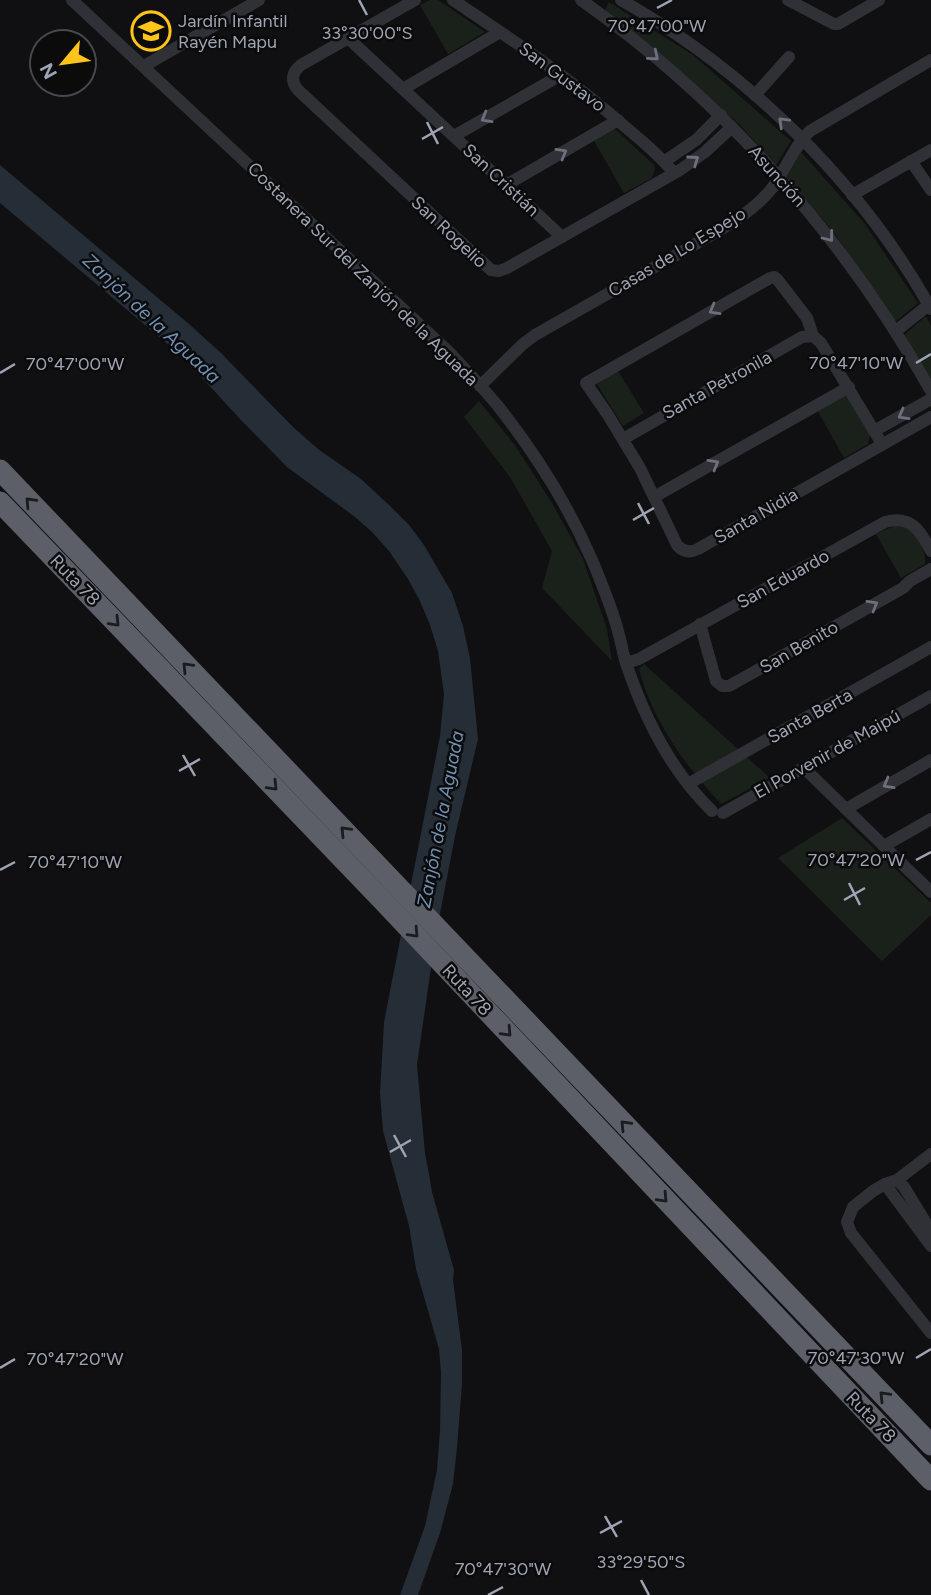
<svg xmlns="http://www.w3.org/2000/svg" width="931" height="1595" font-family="Figtree,sans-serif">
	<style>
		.green { fill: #1a211b }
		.water { fill: #252d36 }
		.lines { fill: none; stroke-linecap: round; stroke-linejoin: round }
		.minor { stroke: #303136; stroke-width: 12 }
		.motorway { stroke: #5c5e68; stroke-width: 21 }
		.oneway { stroke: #6d707b }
		.oneway2 { stroke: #1b1c1e }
		.ticks { fill: none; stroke: #9fa4b4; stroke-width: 2.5 }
		.labels { text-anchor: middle; stroke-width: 5; stroke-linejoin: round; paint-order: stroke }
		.poi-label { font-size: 18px; fill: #9fa4b4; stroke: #0b0b0c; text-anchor: start }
		.street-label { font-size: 18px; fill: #9fa4b4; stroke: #0b0b0c }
		.water-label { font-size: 19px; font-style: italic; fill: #718fb3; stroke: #0b0b0c }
		.ticks-label { font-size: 18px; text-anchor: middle; fill: #9fa4b4; stroke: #0b0b0c; stroke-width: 5; stroke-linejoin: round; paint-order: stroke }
	</style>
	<rect width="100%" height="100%" fill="#100f11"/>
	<!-- green -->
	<g class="green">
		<polygon points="430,0 438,0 485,32 448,54 420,5"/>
		<polygon points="609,2 693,55 791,141 776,165 739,124 605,10"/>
		<polygon points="613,129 615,129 654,165 655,169 652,178 624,193 594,141"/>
		<polygon points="801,152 865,224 918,303 895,322 835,234 787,177"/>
		<polygon points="926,316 931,326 931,383 903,336"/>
		<polygon points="618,371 644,413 623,426 597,384"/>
		<polygon points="843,395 849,398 870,436 868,444 844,458 816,408"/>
		<polygon points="479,401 515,445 552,503 583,559 607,629 612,661 542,588 552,551 510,477 464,417"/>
		<path d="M894,526c4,0 8,0 12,2 11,5 21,25 19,36l-24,14 -25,-44z"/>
		<path d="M644,664l126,114 -49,26c-36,-39 -69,-83 -82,-135z"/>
		<polygon points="842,818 931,903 931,915 882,961 778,858"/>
	</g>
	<!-- water -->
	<polygon class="water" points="0,165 189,324 221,353 293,427 318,449 361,479 388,504 409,525 424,545 452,593 463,626 470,658 478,739 455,836 435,940 417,1065 425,1153 429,1174 432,1192 454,1270 453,1280 462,1350 462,1384 457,1448 453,1484 440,1533 418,1595 400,1595 425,1526 437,1470 440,1430 441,1373 439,1349 416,1269 409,1226 383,1131 380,1093 384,1022 440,736 444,694 438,651 430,625 419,599 408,579 389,551 372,532 355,517 287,467 240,419 183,357 0,203"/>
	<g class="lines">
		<!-- minor -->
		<g class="minor">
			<path d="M72,0l379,354c16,17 32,34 47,52 37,47 70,99 94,154 10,24 21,50 27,75 3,10 4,21 8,31 18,53 45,106 85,145"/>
			<path d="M415,0l-114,65c-9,7 -11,16 -3,25l193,180 8,1 8,-3 173,-98 25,-18 27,-25"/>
			<path d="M453,0c58,39 117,78 170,125 18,15 36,30 51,48"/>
			<path d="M581,0c145,102 263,237 350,391"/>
			<path d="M621,0c126,71 240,183 310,309"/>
			<polyline points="788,0 834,24 838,24 879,0"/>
			<polyline points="348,38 562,237"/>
			<polyline points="144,66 259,0"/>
			<polyline points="403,89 500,32"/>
			<polyline points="755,95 789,57"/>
			<polyline points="454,136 561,75"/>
			<polyline points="665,161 696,140 721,115"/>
			<polyline points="911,161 931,190"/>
			<polyline points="506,185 618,120"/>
			<polyline points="852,195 931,150"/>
			<polyline points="896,331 931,303"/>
			<path d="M480,386l43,-42 12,-9 185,-105c19,-11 39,-25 53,-43 13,-18 21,-41 37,-56l121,-71"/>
			<polyline points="874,431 931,399"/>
			<polyline points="623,439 802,337 813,336"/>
			<path d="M882,444l-61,-101 -8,-7 -6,-18 -30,-39 -3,-2 -4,1 -184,105 22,32 32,53 37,77c6,7 13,8 21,4l233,-132"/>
			<polyline points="654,497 849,387"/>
			<polyline points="700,624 716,681 722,686 729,686 903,588 910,581 931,569"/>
			<path d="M626,663l13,-4 246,-137c26,-7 35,8 46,29"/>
			<polyline points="804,768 931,892"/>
			<polyline points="688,784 931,647"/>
			<polyline points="846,809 931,760"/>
			<polyline points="723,813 931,696"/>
			<polyline points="884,846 931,819"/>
			<polyline points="931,1154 897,1180 885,1184 873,1191 853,1207 847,1222 851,1233 931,1333"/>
			<polyline points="897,1180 904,1187 931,1231"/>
			<polyline points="885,1184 931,1246"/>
		</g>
		<!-- motorway -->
		<g class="motorway">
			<polyline points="0,470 931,1445"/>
			<polyline points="0,502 384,902 931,1480"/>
		</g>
	</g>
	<!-- one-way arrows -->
	<defs><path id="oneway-chevron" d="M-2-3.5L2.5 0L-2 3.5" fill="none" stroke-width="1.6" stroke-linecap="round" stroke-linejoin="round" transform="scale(1.75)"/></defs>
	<g class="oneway">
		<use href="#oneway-chevron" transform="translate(654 56) rotate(40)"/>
		<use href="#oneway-chevron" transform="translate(486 118) rotate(150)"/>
		<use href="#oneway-chevron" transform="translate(783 122) rotate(-136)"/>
		<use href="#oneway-chevron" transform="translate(562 153) rotate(-30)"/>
		<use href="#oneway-chevron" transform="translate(694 160) rotate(-35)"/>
		<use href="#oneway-chevron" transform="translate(829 237) rotate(52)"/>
		<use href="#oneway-chevron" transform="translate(714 310) rotate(150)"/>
		<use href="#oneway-chevron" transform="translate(903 415) rotate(151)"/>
		<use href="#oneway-chevron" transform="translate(714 464) rotate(-30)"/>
		<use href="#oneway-chevron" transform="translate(873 605) rotate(-30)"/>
		<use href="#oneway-chevron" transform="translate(888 784) rotate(150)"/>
	</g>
	<g class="oneway2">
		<use href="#oneway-chevron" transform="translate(30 502) rotate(-133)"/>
		<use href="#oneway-chevron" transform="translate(115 622) rotate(46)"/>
		<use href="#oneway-chevron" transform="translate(187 667) rotate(-134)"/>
		<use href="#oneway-chevron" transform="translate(273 786) rotate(46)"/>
		<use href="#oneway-chevron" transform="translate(345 831) rotate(-134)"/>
		<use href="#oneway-chevron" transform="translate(414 933) rotate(47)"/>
		<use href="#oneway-chevron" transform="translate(507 1032) rotate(47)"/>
		<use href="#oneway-chevron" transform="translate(625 1125) rotate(-134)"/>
		<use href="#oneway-chevron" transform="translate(663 1198) rotate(47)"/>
		<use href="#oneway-chevron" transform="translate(884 1396) rotate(-134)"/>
	</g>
	<!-- ticks -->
	<path class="ticks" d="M359,0l8,15M657,8l15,-8M427,122l11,22M422,139l21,-12M916,363l15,-9M0,373l15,-9M638,503l11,21M633,520l21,-12M183,755l12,21M179,771l21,-12M916,860l15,-8M0,870l15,-8M849,883l11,22M844,900l21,-12M394,1135l12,22M390,1152l21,-12M916,1358l15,-9M0,1368l15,-9M605,1516l12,21M600,1533l22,-12M641,1580l8,15M488,1595l15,-8"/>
	<!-- icons -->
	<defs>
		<g id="school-ring" transform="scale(2.0125)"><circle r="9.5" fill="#0b0b0c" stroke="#ffc41a" stroke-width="1.5"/><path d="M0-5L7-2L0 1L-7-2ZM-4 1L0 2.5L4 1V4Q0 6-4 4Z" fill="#ffc41a"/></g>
	</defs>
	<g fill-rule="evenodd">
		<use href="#school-ring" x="151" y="31"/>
	</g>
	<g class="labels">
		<!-- poi labels -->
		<g class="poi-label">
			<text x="178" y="27">Jardín Infantil<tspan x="178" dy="21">Rayén Mapu</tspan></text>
		</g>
		<!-- street labels -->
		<g class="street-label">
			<text transform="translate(562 77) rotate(37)" y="6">San Gustavo</text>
			<text transform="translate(777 176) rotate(48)" y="6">Asunción</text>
			<text transform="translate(501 180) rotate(43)" y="6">San Cristián</text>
			<text transform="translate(449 232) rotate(43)" y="6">San Rogelio</text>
			<text transform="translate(677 252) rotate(-31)" y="6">Casas de Lo Espejo</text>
			<text transform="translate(363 274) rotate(44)" y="6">Costanera Sur del Zanjón de la Aguada</text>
			<text transform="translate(717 385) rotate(-29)" y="6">Santa Petronila</text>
			<text transform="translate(756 516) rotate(-30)" y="6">Santa Nidia</text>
			<text transform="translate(783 579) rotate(-29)" y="6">San Eduardo</text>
			<text transform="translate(75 580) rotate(46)" y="6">Ruta 78</text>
			<text transform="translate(799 647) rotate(-30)" y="6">San Benito</text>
			<text transform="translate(810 716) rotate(-29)" y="6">Santa Berta</text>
			<text transform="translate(827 754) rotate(-29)" y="6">El Porvenir de Maipú</text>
			<text transform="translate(467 990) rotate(47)" y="6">Ruta 78</text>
			<text transform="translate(871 1417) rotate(46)" y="6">Ruta 78</text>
		</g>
		<!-- water labels -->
		<g class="water-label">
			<text transform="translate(152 318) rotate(43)" y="7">Zanjón de la Aguada</text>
			<text transform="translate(440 819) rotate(-79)" y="7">Zanjón de la Aguada</text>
		</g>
	</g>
	<g class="ticks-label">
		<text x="657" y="32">70°47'00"W</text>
		<text x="367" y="39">33°30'00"S</text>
		<text x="856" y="369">70°47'10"W</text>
		<text x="75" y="370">70°47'00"W</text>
		<text x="856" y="866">70°47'20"W</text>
		<text x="75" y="868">70°47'10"W</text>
		<text x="856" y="1364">70°47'30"W</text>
		<text x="75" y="1365">70°47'20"W</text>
		<text x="641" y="1568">33°29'50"S</text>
		<text x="503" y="1575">70°47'30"W</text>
	</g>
	<!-- north arrow -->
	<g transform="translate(63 63) rotate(241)"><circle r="33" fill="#0b0b0c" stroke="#46484f" stroke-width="2"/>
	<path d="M0-5L12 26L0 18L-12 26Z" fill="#ffc41a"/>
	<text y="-10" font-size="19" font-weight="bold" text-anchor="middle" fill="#9fa4b4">N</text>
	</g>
</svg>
